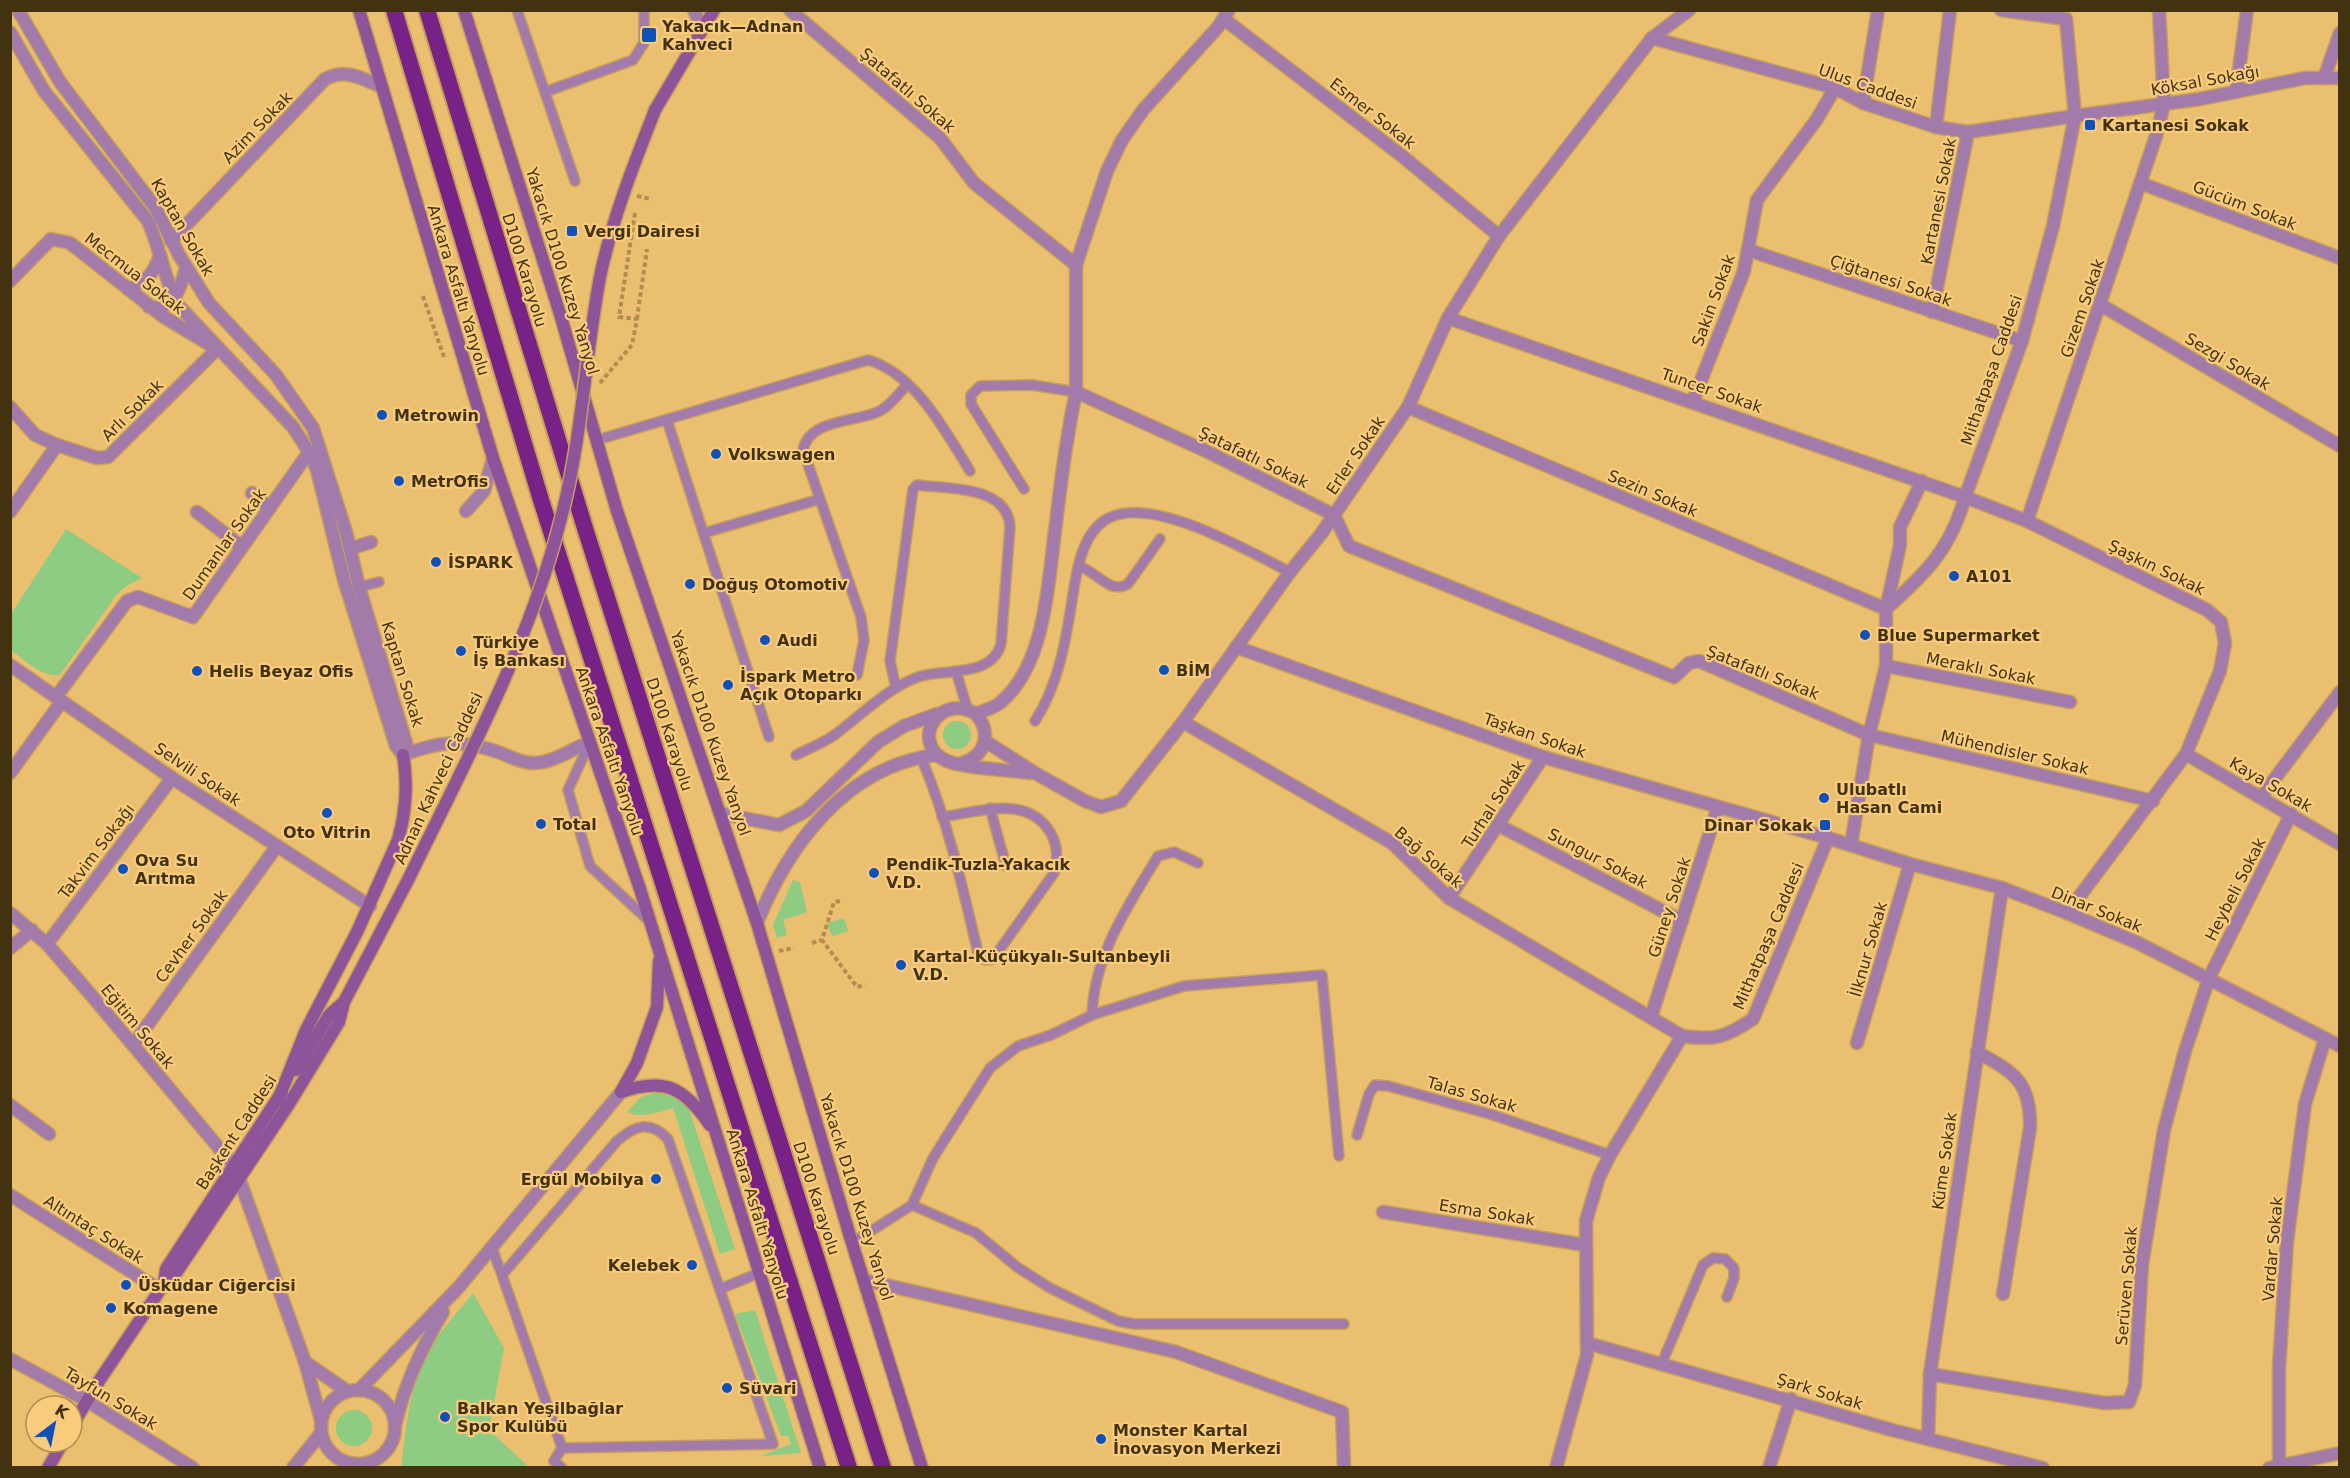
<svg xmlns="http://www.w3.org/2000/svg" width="2350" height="1478" font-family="'DejaVu Sans',sans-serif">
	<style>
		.green { fill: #8ecb83 }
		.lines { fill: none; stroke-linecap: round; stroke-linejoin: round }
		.service-casing { stroke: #c6a05b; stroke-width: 12 }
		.minor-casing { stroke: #c6a05b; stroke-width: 15 }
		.tertiary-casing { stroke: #c6a05b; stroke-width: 15 }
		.secondary-casing { stroke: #c6a05b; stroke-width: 15 }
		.trunk-casing { stroke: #c6a05b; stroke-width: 20 }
		.path { stroke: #b18e4f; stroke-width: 4; stroke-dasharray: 4.5 3; stroke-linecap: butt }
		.service { stroke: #a27baa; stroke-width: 9 }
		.minor { stroke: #a27baa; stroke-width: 12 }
		.tertiary { stroke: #a27baa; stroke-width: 12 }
		.secondary { stroke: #8e549a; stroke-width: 12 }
		.trunk { stroke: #782288; stroke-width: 16 }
		.secondary-bridge-casing { stroke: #c6a05b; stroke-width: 15; stroke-linecap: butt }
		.secondary-bridge { stroke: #8e549a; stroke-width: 12 }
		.poi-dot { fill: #1050bb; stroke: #f9cc7d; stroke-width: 2 }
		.labels { text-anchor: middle; stroke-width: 4.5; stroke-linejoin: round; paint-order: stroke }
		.poi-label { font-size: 16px; font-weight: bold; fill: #433210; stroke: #f9cc7d; text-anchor: start }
		.street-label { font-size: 16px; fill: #433210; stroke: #f9cc7d }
	</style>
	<rect width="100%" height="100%" fill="#ebbf70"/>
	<!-- green -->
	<g class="green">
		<path d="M66,529l76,49 -14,7 -11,9 -57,81c-17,3 -36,-15 -49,-25v-36z"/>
		<circle cx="957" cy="735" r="14"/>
		<polygon points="793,880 800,882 807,912 783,920 787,935 777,938 773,925"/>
		<polygon points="844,918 848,931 832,936 827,923"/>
		<path d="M658,1092l26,9 5,8 46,140 -15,5 -47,-146c-14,4 -32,11 -46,4l14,-15z"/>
		<path d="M473,1293l31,55 -15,82 40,37 -128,1c5,-34 7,-73 21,-104 11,-27 34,-49 51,-71z"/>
		<polygon points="755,1310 801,1453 761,1456 791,1444 788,1436 781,1436 735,1314"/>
		<circle cx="354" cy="1428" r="18"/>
	</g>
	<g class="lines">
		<!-- service casing -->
		<g class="service-casing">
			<g id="service">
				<polyline points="517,10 575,181"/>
				<polyline points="545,92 633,60 644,43 644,10"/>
				<polyline points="667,420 769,737"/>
				<path d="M597,440l271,-80c47,13 78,72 102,111"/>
				<polyline points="1024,489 971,404 971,395 980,386 1032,385 1076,392"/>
				<polyline points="704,533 820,499"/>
				<path d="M1079,566c17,5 31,29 49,18l32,-45"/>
				<polyline points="359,587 379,582"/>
				<polyline points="956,671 967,708"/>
				<path d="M857,675l7,-35 -3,-23 -58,-167c6,-30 49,-28 72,-37 14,-5 22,-18 32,-28"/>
				<path d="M1035,721c27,-42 32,-91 40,-139 4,-24 12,-55 36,-65 45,-20 137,34 179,55"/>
				<polyline points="590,742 568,790 590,866 648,920"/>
				<path d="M796,755c12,-6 25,-11 37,-19 28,-20 54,-49 88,-60 26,-7 71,1 80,-32l9,-117c-2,-42 -63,-38 -93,-42l-4,4 -23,172 6,27"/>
				<path d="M921,757c27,64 42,132 58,200l6,3 8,-1 61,-86c4,-14 4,-28 -4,-41 -23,-38 -72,-20 -108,-15"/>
				<polyline points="990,808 1006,866"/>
				<path d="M1092,1015c2,-60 36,-109 66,-159l16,-4 24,11"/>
				<polyline points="1357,1135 1369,1094 1375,1085 1388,1086 1493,1115 1610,1155"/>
				<polyline points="912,1205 976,1233 1017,1267 1050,1288 1118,1321 1134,1324 1344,1324"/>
				<polyline points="852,1243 912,1205 933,1158 990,1068 1018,1046 1051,1035 1092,1015 1184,986 1322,975 1339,1156"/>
				<path d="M492,1248l10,27 60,173 211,-4 -105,-305c-18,-19 -33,-14 -51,2l-115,134"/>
				<polyline points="720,1289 759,1273"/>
				<polyline points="1662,1363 1703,1265 1713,1258 1725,1259 1734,1268 1734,1278 1727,1297"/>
				<polyline points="562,1468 554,1461 562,1448"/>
			</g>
		</g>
		<!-- minor casing -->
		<g class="minor-casing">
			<g id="minor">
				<polyline points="694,10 702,29"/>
				<polyline points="790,10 940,138 974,183 1076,265"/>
				<polyline points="1229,10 1218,27 1143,110 1122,140 1107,171 1076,265 1076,392 1206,451 1334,515 1349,546 1674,677 1689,663 1699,661 1869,735 2153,801"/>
				<polyline points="2001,10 2066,19 2075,116 2200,99 2305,78 2340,78"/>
				<polyline points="1224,19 1402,156 1499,236"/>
				<polyline points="2324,78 2340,33"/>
				<polyline points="2236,92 2247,10"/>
				<polyline points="1863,103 1878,10"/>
				<polyline points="2140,183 2340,258"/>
				<path d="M171,241l154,-162c21,-11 36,-1 57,8"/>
				<polyline points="1748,250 2022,341"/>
				<polyline points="10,281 51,239 70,243 164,317 217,349 108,457 97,458 57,445"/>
				<polyline points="2101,305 2340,446"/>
				<polyline points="1932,312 1968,132"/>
				<polyline points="1448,318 1965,497 2027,521 2207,610 2221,622 2225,643 2220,671 2186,754 2067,913"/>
				<polyline points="1693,401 1744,271 1757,200 1817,119 1835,88"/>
				<polyline points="10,407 35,435 57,445 10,512"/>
				<polyline points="1408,407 1886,609"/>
				<polyline points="252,493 270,508"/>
				<polyline points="466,511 484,491 493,458"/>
				<polyline points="197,512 242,547"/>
				<polyline points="2027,521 2156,136 2164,104 2159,10"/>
				<polyline points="350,549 371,542"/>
				<polyline points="1236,647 1543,757 1828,838"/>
				<polyline points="10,665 172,778 370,906"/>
				<polyline points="1886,666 2070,702"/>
				<polyline points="56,697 127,601 138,597 193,617 309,452"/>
				<path d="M976,714c8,-4 19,-6 25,-12 46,-39 47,-123 55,-179 5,-44 11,-88 20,-131"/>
				<polyline points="1183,722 1392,843 1449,898 1682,1036"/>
				<polyline points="985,741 1035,773 1085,801 1101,807 1121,801 1183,722 1290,572 1321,534 1408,407 1448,318 1499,236 1652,38 1689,10"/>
				<polyline points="2186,754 2340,844"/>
				<path d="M962,763c24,-7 30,-30 14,-49 -37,-22 -65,26 -33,45 13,9 68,11 87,14"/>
				<polyline points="10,773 62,701"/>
				<polyline points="2261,797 2340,692"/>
				<polyline points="723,814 779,825 806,811 878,742 904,726 937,714"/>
				<polyline points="1500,826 1682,921"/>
				<polyline points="1449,898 1543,757"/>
				<polyline points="10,913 47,944 92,996 234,1166"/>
				<path d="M757,923c31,-78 90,-158 180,-168"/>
				<polyline points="47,944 172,778"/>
				<polyline points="10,948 32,930"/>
				<polyline points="1651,1017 1718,807"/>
				<polyline points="1857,1043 1910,864"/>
				<polyline points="133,1045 277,846"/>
				<path d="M1977,1052c38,21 54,30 53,76l-27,166"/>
				<polyline points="10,1105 49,1134"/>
				<polyline points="10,1195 160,1290"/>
				<polyline points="1383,1212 1585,1245"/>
				<polyline points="864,1280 1176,1352 1342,1412 1344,1468"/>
				<polyline points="1587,1343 1892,1430 2043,1468"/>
				<polyline points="10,1359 87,1401 193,1468"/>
				<polyline points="1930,1374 2104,1403 2129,1402 2135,1385 2142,1264 2164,1130 2185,1051 2209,978 2291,814"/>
				<polyline points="1928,1439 1930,1374 2002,888"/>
				<polyline points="2279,1465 2279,1368 2287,1241 2305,1104 2325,1039"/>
				<polyline points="293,1468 321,1433"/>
				<polyline points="1769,1468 1791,1399"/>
				<polyline points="2269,1468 2340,1453"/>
			</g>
		</g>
		<!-- tertiary casing -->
		<g class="tertiary-casing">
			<g id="tertiary">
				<polyline points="18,10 60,82 155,207 179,255 209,303 276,375 313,428 346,532 359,587 406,743 403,755"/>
				<path d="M10,32l34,59 104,130c12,27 16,56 29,83l116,123 16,25 8,18 27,110 52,166 7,9"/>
				<path d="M1652,38l183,50 28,15 73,24 32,5 107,-16 -22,110 -31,115 -57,156c-14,52 -40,77 -79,112"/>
				<polyline points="1936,127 1950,10"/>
				<path d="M128,289c18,-7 27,-16 32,-35"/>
				<path d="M149,307c26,5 31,-19 37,-39"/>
				<path d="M403,755c37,-14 57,-16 95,-3 11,4 23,11 35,11 21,0 38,-14 57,-21"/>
				<polyline points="1851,845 1869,735 1886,666 1886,609 1900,545 1900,527 1922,481"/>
				<polyline points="239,1178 305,1362 321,1420"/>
				<polyline points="305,1362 347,1391"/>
				<polyline points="359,1390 458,1288 621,1092"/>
				<circle cx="358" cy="1427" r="37"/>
				<path d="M396,1422c9,-39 26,-75 47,-110"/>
				<path d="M1556,1468l31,-113 -1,-134 13,-44 11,-22 72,-119c32,5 44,1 71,-17l75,-181 82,26 92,24 65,25 71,30 202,103"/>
			</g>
		</g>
		<!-- secondary casing -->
		<g class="secondary-casing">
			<g id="secondary">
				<polyline points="359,10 493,458 640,889 820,1468"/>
				<polyline points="464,10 560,314 617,511 757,923 852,1243 922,1468"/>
				<polyline points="655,110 714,10"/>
				<polyline points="296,1070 329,1015 344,1002"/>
				<polyline points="621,1092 637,1063 657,1007 659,961"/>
				<path d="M621,1092c43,-15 63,-5 89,33"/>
				<path d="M278,1100l28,-70 51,-98 41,-92c8,-28 10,-56 5,-85"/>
				<polyline points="164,1284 166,1269 282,1092"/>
				<polyline points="72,1426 99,1381 164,1284 174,1276 289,1104 339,1022 344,1002 408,880"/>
				<polyline points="48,1468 63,1442"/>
			</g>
		</g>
		<!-- trunk casing -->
		<g class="trunk-casing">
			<g id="trunk">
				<polyline points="394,10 541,500 849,1468"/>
				<polyline points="427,10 584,525 883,1468"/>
			</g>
		</g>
		<!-- path -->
		<g class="path">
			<polyline points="637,196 651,199"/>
			<polyline points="423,296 444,357 447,356"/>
			<polyline points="637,319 647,249"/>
			<polyline points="600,383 632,345 637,319 619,317 635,213"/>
			<polyline points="840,901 834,902 822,940 857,987 865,985"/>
			<polyline points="812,943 822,940"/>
			<polyline points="779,951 794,948"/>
		</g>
		<!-- service -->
		<use href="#service" class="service"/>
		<!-- minor -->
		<use href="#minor" class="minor"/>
		<!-- tertiary -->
		<use href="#tertiary" class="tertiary"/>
		<!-- secondary -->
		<use href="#secondary" class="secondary"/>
		<!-- trunk -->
		<use href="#trunk" class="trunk"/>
		<!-- secondary-bridge casing -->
		<g class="secondary-bridge-casing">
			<path id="secondary-bridge" d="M408,880c57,-117 121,-235 153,-362 21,-79 24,-161 39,-241 12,-58 34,-113 55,-167"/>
		</g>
		<!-- secondary-bridge -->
		<use href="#secondary-bridge" class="secondary-bridge"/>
	</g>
	<!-- markers -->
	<g class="poi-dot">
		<rect x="641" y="27" width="16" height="16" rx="3"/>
		<rect x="2084" y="119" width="12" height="12" rx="3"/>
		<rect x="566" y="225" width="12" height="12" rx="3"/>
		<circle cx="382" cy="415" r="6"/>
		<circle cx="716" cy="454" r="6"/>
		<circle cx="399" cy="481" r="6"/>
		<circle cx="436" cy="562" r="6"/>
		<circle cx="1954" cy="576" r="6"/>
		<circle cx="690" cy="584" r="6"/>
		<circle cx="1865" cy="635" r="6"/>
		<circle cx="765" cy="640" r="6"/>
		<circle cx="461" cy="651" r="6"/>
		<circle cx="1164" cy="670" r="6"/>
		<circle cx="197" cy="671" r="6"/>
		<circle cx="728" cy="685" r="6"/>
		<circle cx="1824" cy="798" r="6"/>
		<circle cx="327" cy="813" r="6"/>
		<circle cx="541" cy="824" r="6"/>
		<rect x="1819" y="819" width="12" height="12" rx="3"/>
		<circle cx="123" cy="869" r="6"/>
		<circle cx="874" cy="873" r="6"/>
		<circle cx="901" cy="965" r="6"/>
		<circle cx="656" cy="1179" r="6"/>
		<circle cx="692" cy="1265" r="6"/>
		<circle cx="126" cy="1285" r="6"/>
		<circle cx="111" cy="1308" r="6"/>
		<circle cx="727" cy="1388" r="6"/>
		<circle cx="445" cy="1417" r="6"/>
		<circle cx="1101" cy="1439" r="6"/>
	</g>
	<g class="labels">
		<!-- poi labels -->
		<g class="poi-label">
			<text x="662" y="32">Yakacık—Adnan<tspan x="662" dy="18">Kahveci</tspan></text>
			<text x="2102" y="131">Kartanesi̇ Sokak</text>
			<text x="584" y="237">Vergi Dairesi</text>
			<text x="394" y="421">Metrowin</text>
			<text x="728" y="460">Volkswagen</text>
			<text x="411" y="487">MetrOfis</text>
			<text x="448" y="568">İSPARK</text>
			<text x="1966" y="582">A101</text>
			<text x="702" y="590">Doğuş Otomotiv</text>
			<text x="1877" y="641">Blue Supermarket</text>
			<text x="777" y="646">Audi</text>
			<text x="473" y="648">Türkiye<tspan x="473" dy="18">İş Bankası</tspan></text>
			<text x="1176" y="676">BİM</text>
			<text x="209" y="677">Helis Beyaz Ofis</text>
			<text x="740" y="682">İspark Metro<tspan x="740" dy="18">Açık Otoparkı</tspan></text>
			<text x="1836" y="795">Ulubatlı<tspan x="1836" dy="18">Hasan Cami</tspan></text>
			<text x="553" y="830">Total</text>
			<text x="1813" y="831" text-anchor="end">Di̇nar Sokak</text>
			<text x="327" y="838" text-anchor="middle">Oto Vitrin</text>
			<text x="135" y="866">Ova Su<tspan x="135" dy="18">Arıtma</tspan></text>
			<text x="886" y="870">Pendik-Tuzla-Yakacık<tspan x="886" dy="18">V.D.</tspan></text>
			<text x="913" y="962">Kartal-Küçükyalı-Sultanbeyli<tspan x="913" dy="18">V.D.</tspan></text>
			<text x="644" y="1185" text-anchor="end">Ergül Mobilya</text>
			<text x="680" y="1271" text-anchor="end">Kelebek</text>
			<text x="138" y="1291">Üsküdar Ciğercisi</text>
			<text x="123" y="1314">Komagene</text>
			<text x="739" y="1394">Süvari</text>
			<text x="457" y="1414">Balkan Yeşilbağlar<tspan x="457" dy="18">Spor Kulübü</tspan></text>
			<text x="1113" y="1436">Monster Kartal<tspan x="1113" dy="18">İnovasyon Merkezi</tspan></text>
		</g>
		<!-- street labels -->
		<g class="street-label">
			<text transform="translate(2205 80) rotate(-10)" y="6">Köksal Sokağı</text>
			<text transform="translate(1868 86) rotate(20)" y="6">Ulus Caddesi</text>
			<text transform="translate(908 90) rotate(41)" y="6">Şatafatlı Sokak</text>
			<text transform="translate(1373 113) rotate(38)" y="6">Esmer Sokak</text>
			<text transform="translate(257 127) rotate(-46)" y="6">Azim Sokak</text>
			<text transform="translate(1938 201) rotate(-79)" y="6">Kartanesi Sokak</text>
			<text transform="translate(2245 205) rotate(21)" y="6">Gücüm Sokak</text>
			<text transform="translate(183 227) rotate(60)" y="6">Kaptan Sokak</text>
			<text transform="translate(525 270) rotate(73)" y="6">D100 Karayolu</text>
			<text transform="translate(563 271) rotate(73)" y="6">Yakacık D100 Kuzey Yanyol</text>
			<text transform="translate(135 273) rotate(38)" y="6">Mecmua Sokak</text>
			<text transform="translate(1891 280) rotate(19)" y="6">Çiğtanesi Sokak</text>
			<text transform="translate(459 290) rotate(73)" y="6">Ankara Asfaltı Yanyolu</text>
			<text transform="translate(1713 300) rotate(-70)" y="6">Sakin Sokak</text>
			<text transform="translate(2082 308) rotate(-71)" y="6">Gizem Sokak</text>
			<text transform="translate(2228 361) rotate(31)" y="6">Sezgi Sokak</text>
			<text transform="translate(1991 370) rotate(-71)" y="6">Mithatpaşa Caddesi</text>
			<text transform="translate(1712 390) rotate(19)" y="6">Tuncer Sokak</text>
			<text transform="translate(132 410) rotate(-45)" y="6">Arlı Sokak</text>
			<text transform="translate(1355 455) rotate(-56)" y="6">Erler Sokak</text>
			<text transform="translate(1254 457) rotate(26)" y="6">Şatafatlı Sokak</text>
			<text transform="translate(1653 493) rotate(23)" y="6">Sezin Sokak</text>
			<text transform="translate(224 544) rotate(-55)" y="6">Dumanlar Sokak</text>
			<text transform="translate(2157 567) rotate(26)" y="6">Şaşkın Sokak</text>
			<text transform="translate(1981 668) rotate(11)" y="6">Meraklı Sokak</text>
			<text transform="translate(1763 672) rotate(22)" y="6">Şatafatlı Sokak</text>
			<text transform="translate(403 674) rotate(73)" y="6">Kaptan Sokak</text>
			<text transform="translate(711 733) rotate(71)" y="6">Yakacık D100 Kuzey Yanyol</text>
			<text transform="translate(670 734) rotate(72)" y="6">D100 Karayolu</text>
			<text transform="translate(1535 735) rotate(19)" y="6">Taşkan Sokak</text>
			<text transform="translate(610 751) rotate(71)" y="6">Ankara Asfaltı Yanyolu</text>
			<text transform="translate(2015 752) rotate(13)" y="6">Mühendisler Sokak</text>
			<text transform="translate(198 774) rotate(34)" y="6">Selvili Sokak</text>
			<text transform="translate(438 778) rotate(-65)" y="6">Adnan Kahveci Caddesi</text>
			<text transform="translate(2271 784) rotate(30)" y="6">Kaya Sokak</text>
			<text transform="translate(1493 804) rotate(-57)" y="6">Turhal Sokak</text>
			<text transform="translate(96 851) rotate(-53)" y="6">Takvim Sokağı</text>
			<text transform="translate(1429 857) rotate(41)" y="6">Bağ Sokak</text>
			<text transform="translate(1598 858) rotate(28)" y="6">Sungur Sokak</text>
			<text transform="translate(2235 889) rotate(-63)" y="6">Heybeli Sokak</text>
			<text transform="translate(1669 907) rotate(-72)" y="6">Güney Sokak</text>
			<text transform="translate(2097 909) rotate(22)" y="6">Dinar Sokak</text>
			<text transform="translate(191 936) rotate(-54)" y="6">Cevher Sokak</text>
			<text transform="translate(1768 936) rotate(-67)" y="6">Mithatpaşa Caddesi</text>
			<text transform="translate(1868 949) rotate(-74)" y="6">İlknur Sokak</text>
			<text transform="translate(138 1026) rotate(50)" y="6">Eğitim Sokak</text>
			<text transform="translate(1472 1094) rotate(16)" y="6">Talas Sokak</text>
			<text transform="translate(236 1132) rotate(-57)" y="6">Başkent Caddesi</text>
			<text transform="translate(1944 1161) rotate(-82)" y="6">Küme Sokak</text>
			<text transform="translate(857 1197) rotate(73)" y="6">Yakacık D100 Kuzey Yanyol</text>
			<text transform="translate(817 1198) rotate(72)" y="6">D100 Karayolu</text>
			<text transform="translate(1487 1212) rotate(9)" y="6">Esma Sokak</text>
			<text transform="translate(758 1214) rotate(73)" y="6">Ankara Asfaltı Yanyolu</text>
			<text transform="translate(94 1229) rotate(32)" y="6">Altıntaç Sokak</text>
			<text transform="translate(2272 1249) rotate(-85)" y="6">Vardar Sokak</text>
			<text transform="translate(2126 1286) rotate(-85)" y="6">Serüven Sokak</text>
			<text transform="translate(1820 1391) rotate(17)" y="6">Şark Sokak</text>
			<text transform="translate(111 1398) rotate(31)" y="6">Tayfun Sokak</text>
		</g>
	</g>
	<!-- border -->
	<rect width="2350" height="1478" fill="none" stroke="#433210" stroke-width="24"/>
	<!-- north arrow -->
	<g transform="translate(54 1424) rotate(32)"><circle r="28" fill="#f9cc7d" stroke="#b08e51" stroke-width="1.5"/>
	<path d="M0-4.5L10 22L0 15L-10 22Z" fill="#1050bb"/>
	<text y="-9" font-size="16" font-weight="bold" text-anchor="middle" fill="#433210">K</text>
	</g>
</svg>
